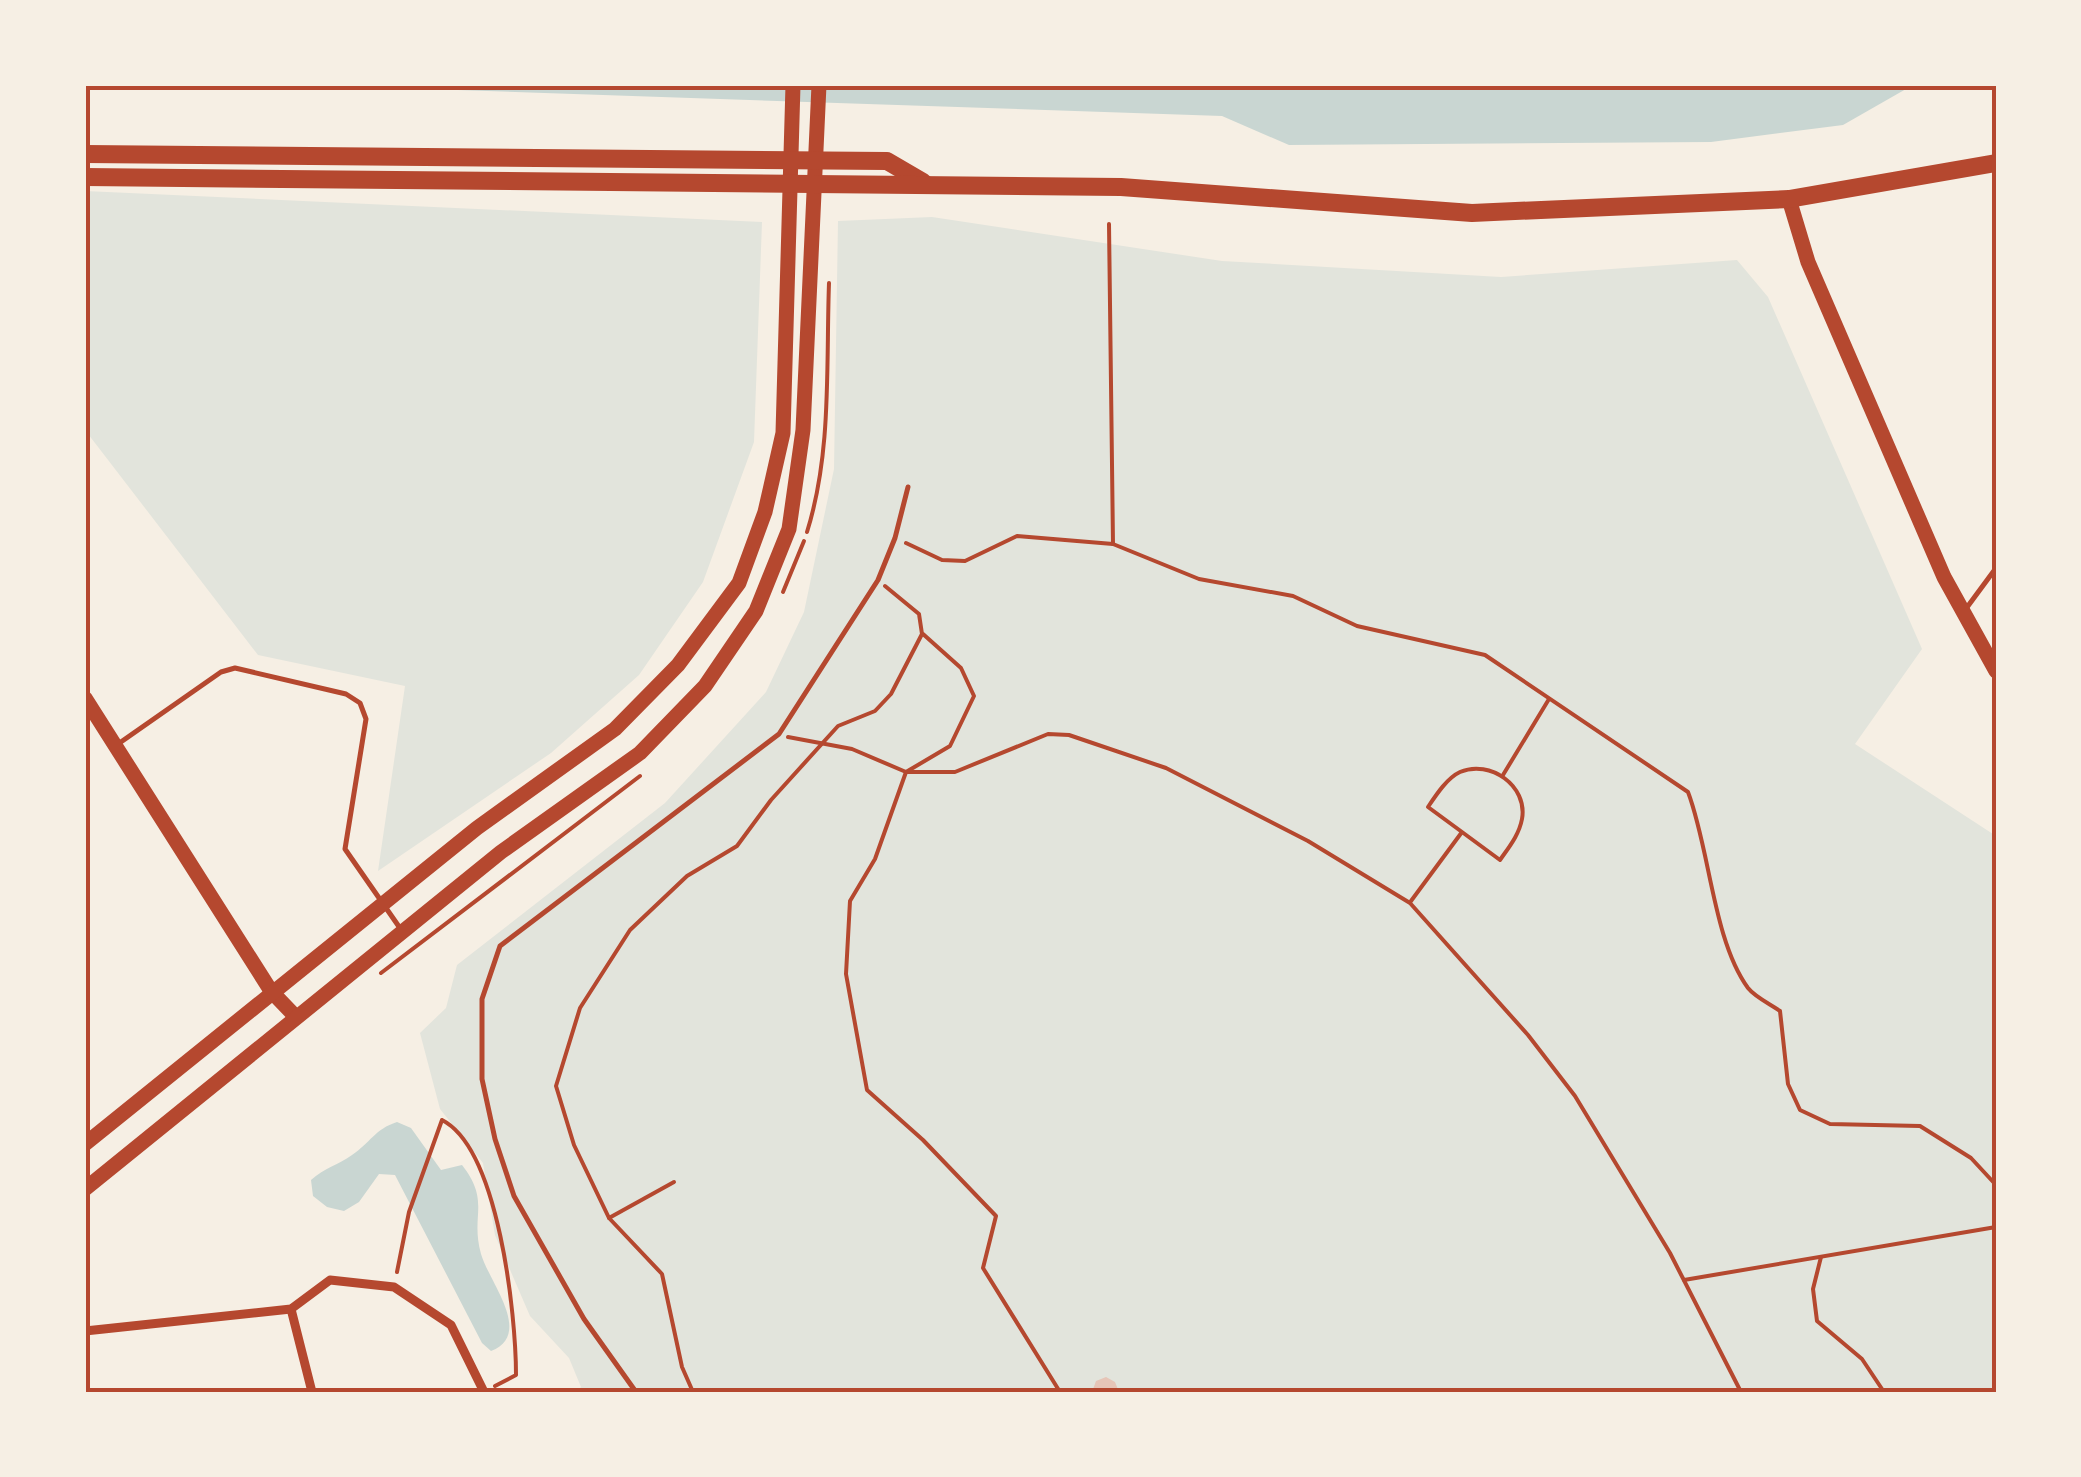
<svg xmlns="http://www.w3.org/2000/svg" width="2081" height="1477" font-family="Manrope,sans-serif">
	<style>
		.green { fill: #e2e4dc }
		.water { fill: #c9d6d2 }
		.building { fill: #e6c5b7 }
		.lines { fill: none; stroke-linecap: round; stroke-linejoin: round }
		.path { stroke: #b5482f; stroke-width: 4 }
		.service { stroke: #b5482f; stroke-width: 5 }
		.pedestrian { stroke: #b5482f; stroke-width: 9 }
		.secondary { stroke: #b5482f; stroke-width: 15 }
		.primary { stroke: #b5482f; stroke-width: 18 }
		.neatline { fill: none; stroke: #b5482f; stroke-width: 4 }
	</style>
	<rect width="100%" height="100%" fill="#f6efe4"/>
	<!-- green -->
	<g class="green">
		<polygon points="85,191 762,222 754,442 703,582 639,675 551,753 378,871 405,686 258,655 85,430"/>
		<polygon points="932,217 1222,261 1501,277 1737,260 1768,297 1922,649 1855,744 1996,836 1996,1392 577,1392 581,1387 569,1358 530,1316 495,1235 483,1163 440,1109 420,1033 446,1008 457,965 665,803 766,692 804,612 834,469 838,221"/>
	</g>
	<!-- water -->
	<g class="water">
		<polygon points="309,85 1925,85 1906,89 1843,125 1711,142 1289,145 1222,116"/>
		<path d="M397,1122l14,6 30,42 21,-5c29,37 8,50 19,89 8,28 53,80 10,97l-9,-8 -87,-168 -16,-1 -20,28 -15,9 -17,-4 -14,-11 -2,-16c13,-12 27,-15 41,-25 18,-12 23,-26 45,-33z"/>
	</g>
	<!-- building -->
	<polygon class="building" points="1106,1377 1115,1382 1119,1392 1092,1392 1096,1381"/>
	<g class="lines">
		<!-- path -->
		<g class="path">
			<polyline points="1109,224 1113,544"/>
			<path d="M807,532c25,-80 19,-166 22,-249"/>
			<path d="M906,543l36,17 23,1 52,-25 96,8 86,35 94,17 64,30 128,29 203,137c22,58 25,148 60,196 7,9 22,16 32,23l8,73 12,26 30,14 90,2 51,32 25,27"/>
			<polyline points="783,592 804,541"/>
			<polyline points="923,634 961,668 974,696 950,746 906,772 875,859 850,901 846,974 867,1090 923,1140 996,1216 983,1268 1060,1392"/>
			<polyline points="788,737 852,749 906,772 955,772 1048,734 1069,735 1166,768 1308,841 1410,903 1528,1035 1575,1096 1670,1253 1741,1392"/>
			<polyline points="1503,775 1549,699"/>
			<path d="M1411,901l51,-69 38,28c9,-13 19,-25 22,-41 6,-33 -32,-60 -62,-47 -13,6 -24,23 -32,35l34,25"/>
			<polyline points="381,973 640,776"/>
			<polyline points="609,1218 674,1182"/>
			<polyline points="1821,1257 1813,1289 1817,1321 1862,1359 1884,1392"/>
			<path d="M397,1272l12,-60 33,-92c57,29 74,196 74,255l-21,11"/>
			<polyline points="1684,1280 1996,1227"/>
			<polyline points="693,1392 682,1367 662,1274 609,1218 574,1145 556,1086 580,1008 630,930 687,876 737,846 771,800 838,726 875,711 891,694 922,634 919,614 885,586"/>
		</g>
		<!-- service -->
		<g class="service">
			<polyline points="1965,610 1996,568"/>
			<polyline points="118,744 221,672 235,668 346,694 360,703 366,719 345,849 402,931"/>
			<polyline points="636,1392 584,1319 514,1196 495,1139 482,1079 482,999 500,946 779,734 878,580 895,538 908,487"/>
		</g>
		<!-- pedestrian -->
		<g class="pedestrian">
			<polyline points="291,1309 312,1392"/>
			<polyline points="85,1331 291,1309 330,1280 394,1287 451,1325 484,1392"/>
		</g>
		<!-- secondary -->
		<g class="secondary">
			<polyline points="1789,199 1808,262 1944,577 1996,671"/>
			<polyline points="85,698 271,991 294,1015"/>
			<polyline points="85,1144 477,828 615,729 678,665 739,583 765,512 783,433 793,85"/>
			<polyline points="85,1189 501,852 640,753 705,686 756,611 789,529 803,430 819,85"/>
		</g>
		<!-- primary -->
		<g class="primary">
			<polyline points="85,154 887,161 923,182"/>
			<polyline points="85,177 1121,187 1472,213 1789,199 1996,163"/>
		</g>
	</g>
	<!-- border -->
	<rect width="2081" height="1477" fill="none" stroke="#f6efe4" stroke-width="175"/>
	<rect x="88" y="88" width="1906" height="1302" class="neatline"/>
</svg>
